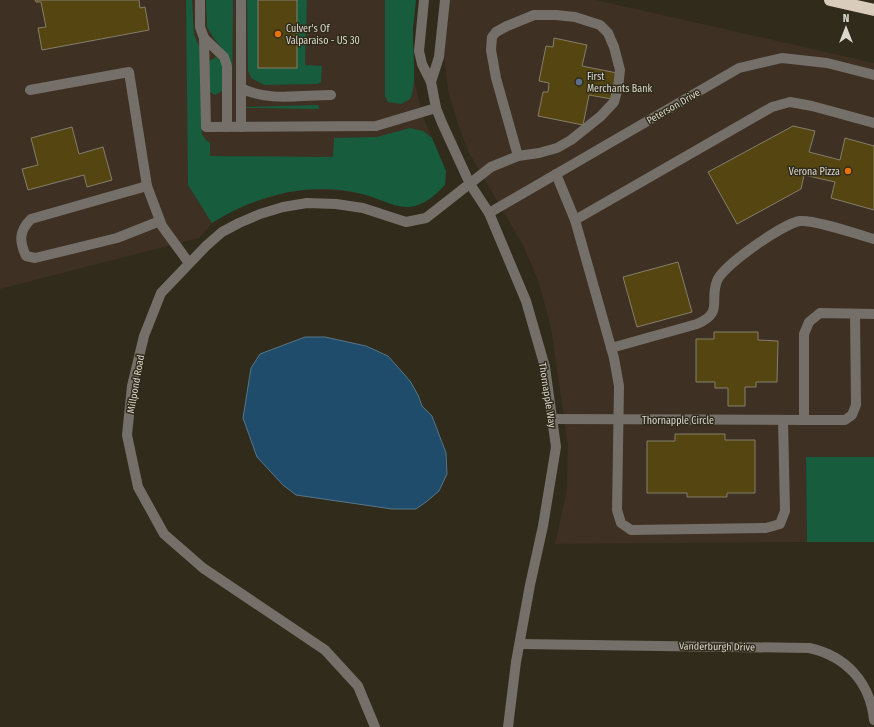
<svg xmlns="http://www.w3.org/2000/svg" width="874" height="727" font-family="'Fira Sans Condensed',sans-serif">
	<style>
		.commercial { fill: #3e3023 }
		.green { fill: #165c3d }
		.water { fill: #1e4c6a; stroke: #567688 }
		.building { fill: #554611; stroke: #847e6b }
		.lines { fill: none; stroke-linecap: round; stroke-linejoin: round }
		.minor { stroke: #746f68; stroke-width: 10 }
		.highway { stroke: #daccbb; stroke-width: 12 }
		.food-dot { fill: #e8710a; stroke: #302b1b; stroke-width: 1.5 }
		.service-dot { fill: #5c6f8a; stroke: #302b1b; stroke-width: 1.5 }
		.labels { text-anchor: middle; stroke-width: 3; stroke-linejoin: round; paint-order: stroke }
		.poi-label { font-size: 10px; fill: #dad7cd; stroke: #302b1b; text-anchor: start }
		.street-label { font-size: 10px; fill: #dad7cd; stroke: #302b1b }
	</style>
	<rect width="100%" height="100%" fill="#302b1b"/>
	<!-- commercial -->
	<g class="commercial">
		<polygon points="0,0 416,0 413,28 413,63 415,85 424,119 446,171 445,185 427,200 407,207 361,194 343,191 307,190 289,192 248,204 228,213 212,223 199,238 0,289"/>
		<polygon points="450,0 596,0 874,63 874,457 806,457 807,542 555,544 567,489 568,446 551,328 539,283 524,247 469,153 458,124 448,91 444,56"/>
	</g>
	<!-- green -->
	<g class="green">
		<path d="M186,0h6l2,34 6,15 2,85 4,6 4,3v13l123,1 1,-19 43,-1 33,-9 13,3 9,7 14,33 -1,14c-9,10 -22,21 -36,22 -15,1 -32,-10 -47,-13 -51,-13 -106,1 -150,29l-24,-38z"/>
		<polygon points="206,0 233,0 232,92 229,57 215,40 207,27"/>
		<polygon points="247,0 307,0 305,65 322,66 321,82 318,84 264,85 251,78 248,71"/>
		<path d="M385,0h31c-1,9 -2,19 -3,28 -1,19 5,56 -3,71l-9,5 -13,-2 -3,-6z"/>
		<polygon points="216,57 223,62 222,91 215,95 210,92 209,61"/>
		<polygon points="318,105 319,107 318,109 246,108 244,107"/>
		<polygon points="806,457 874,457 874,542 807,542"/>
	</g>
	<!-- water -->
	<polygon class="water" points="305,337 325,337 366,346 388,356 410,381 418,395 422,406 432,416 446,453 447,474 439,491 426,502 416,509 392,509 296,495 283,485 257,457 243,418 251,368 260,354"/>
	<!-- building -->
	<g class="building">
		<polygon points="35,0 139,0 140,8 145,7 149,30 42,50 38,28 46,27 41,2 36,2"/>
		<rect x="258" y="0" width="39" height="68"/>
		<polygon points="554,38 587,45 582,66 617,73 612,99 589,95 583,125 538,116 543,92 548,92 549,83 539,81 546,46 553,47"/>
		<polygon points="793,126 815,131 809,152 840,160 845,138 874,146 874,210 831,198 835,182 804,175 801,189 737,224 708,172"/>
		<polygon points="72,127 79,154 103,147 112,180 87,187 84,175 28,190 22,169 38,165 31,138"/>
		<polygon points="678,262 692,312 637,327 623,277"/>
		<polygon points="714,332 758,332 758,340 778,341 777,382 756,382 756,387 745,387 745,406 728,406 728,388 715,388 715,382 696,382 696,339 714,339"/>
		<polygon points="675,434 725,434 725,440 755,440 755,493 727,493 727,497 687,497 687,493 647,493 647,441 675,441"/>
	</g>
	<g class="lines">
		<!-- minor -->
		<g class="minor">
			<polyline points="200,0 200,27 204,38 206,127 376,126 436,108"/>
			<polyline points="241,0 241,127"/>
			<polyline points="424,0 419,51 422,64 431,82 436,108 442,123 470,184 489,213 526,301 545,367 556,447 543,526 530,585 516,662 508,727"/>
			<polyline points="204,38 224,57 227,66 227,127"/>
			<polyline points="431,82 439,57 445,0"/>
			<path d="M241,88c26,14 61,7 90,7"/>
			<polyline points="30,90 129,72 147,186 162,226 189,263"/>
			<polyline points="556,174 575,220"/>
			<path d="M147,186l-116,33c-12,12 -12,22 -5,37l9,2 82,-20 43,-17"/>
			<polyline points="489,213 739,68 782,58 827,63 874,75"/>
			<path d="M611,348l86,-24c27,-12 12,-22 20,-43 5,-15 67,-58 83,-60 16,-1 56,13 74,18"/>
			<polyline points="552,419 804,420 804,334 809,322 820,313 874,314"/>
			<polyline points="783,420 785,511 780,524 766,528 631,530 621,523 617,510 619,386 614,358 575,220 772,107 790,102 812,106 874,123"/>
			<polyline points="804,420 845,420 852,415 856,405 855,314"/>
			<path d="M520,644l289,4c37,8 61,34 65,72"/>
			<polyline points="375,727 358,686 325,650 203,568 164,534 138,487 127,435 132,386 144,336 161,293 206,246 222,232 239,223 260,214 283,207 307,203 336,204 363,208 406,222 426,218 491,167 518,156 539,153 557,148 571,140 601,116 614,102 618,88 620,70 614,47 608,33 600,25 575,17 556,15 534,15 507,26 496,32 492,37 491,50 496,78 518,156"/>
		</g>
		<!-- highway -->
		<polyline class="highway" points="830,0 874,10"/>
	</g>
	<!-- markers -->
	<g class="food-dot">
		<circle cx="278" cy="34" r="4"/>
		<circle cx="848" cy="171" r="4"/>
	</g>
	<circle class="service-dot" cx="579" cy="82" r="4"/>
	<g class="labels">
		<!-- poi labels -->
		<g class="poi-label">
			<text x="286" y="32">Culver's Of<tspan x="286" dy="12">Valparaiso - US 30</tspan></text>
			<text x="587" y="80">First<tspan x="587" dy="12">Merchants Bank</tspan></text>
			<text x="840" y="175" text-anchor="end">Verona Pizza</text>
		</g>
		<!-- street labels -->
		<g class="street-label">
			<text transform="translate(673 106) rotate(-30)" y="4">Peterson Drive</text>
			<text transform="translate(135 384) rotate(-80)" y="4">Millpond Road</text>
			<text transform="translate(548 395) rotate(81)" y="4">Thornapple Way</text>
			<text x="678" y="424">Thornapple Circle</text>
			<text transform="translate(717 646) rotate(1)" y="4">Vanderburgh Drive</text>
		</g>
	</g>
	<!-- north arrow -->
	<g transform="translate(846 28)" stroke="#302b1b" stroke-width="3" paint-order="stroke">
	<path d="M0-3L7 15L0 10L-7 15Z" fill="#dad7cd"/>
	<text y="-6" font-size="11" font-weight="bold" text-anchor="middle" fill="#dad7cd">N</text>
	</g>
</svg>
